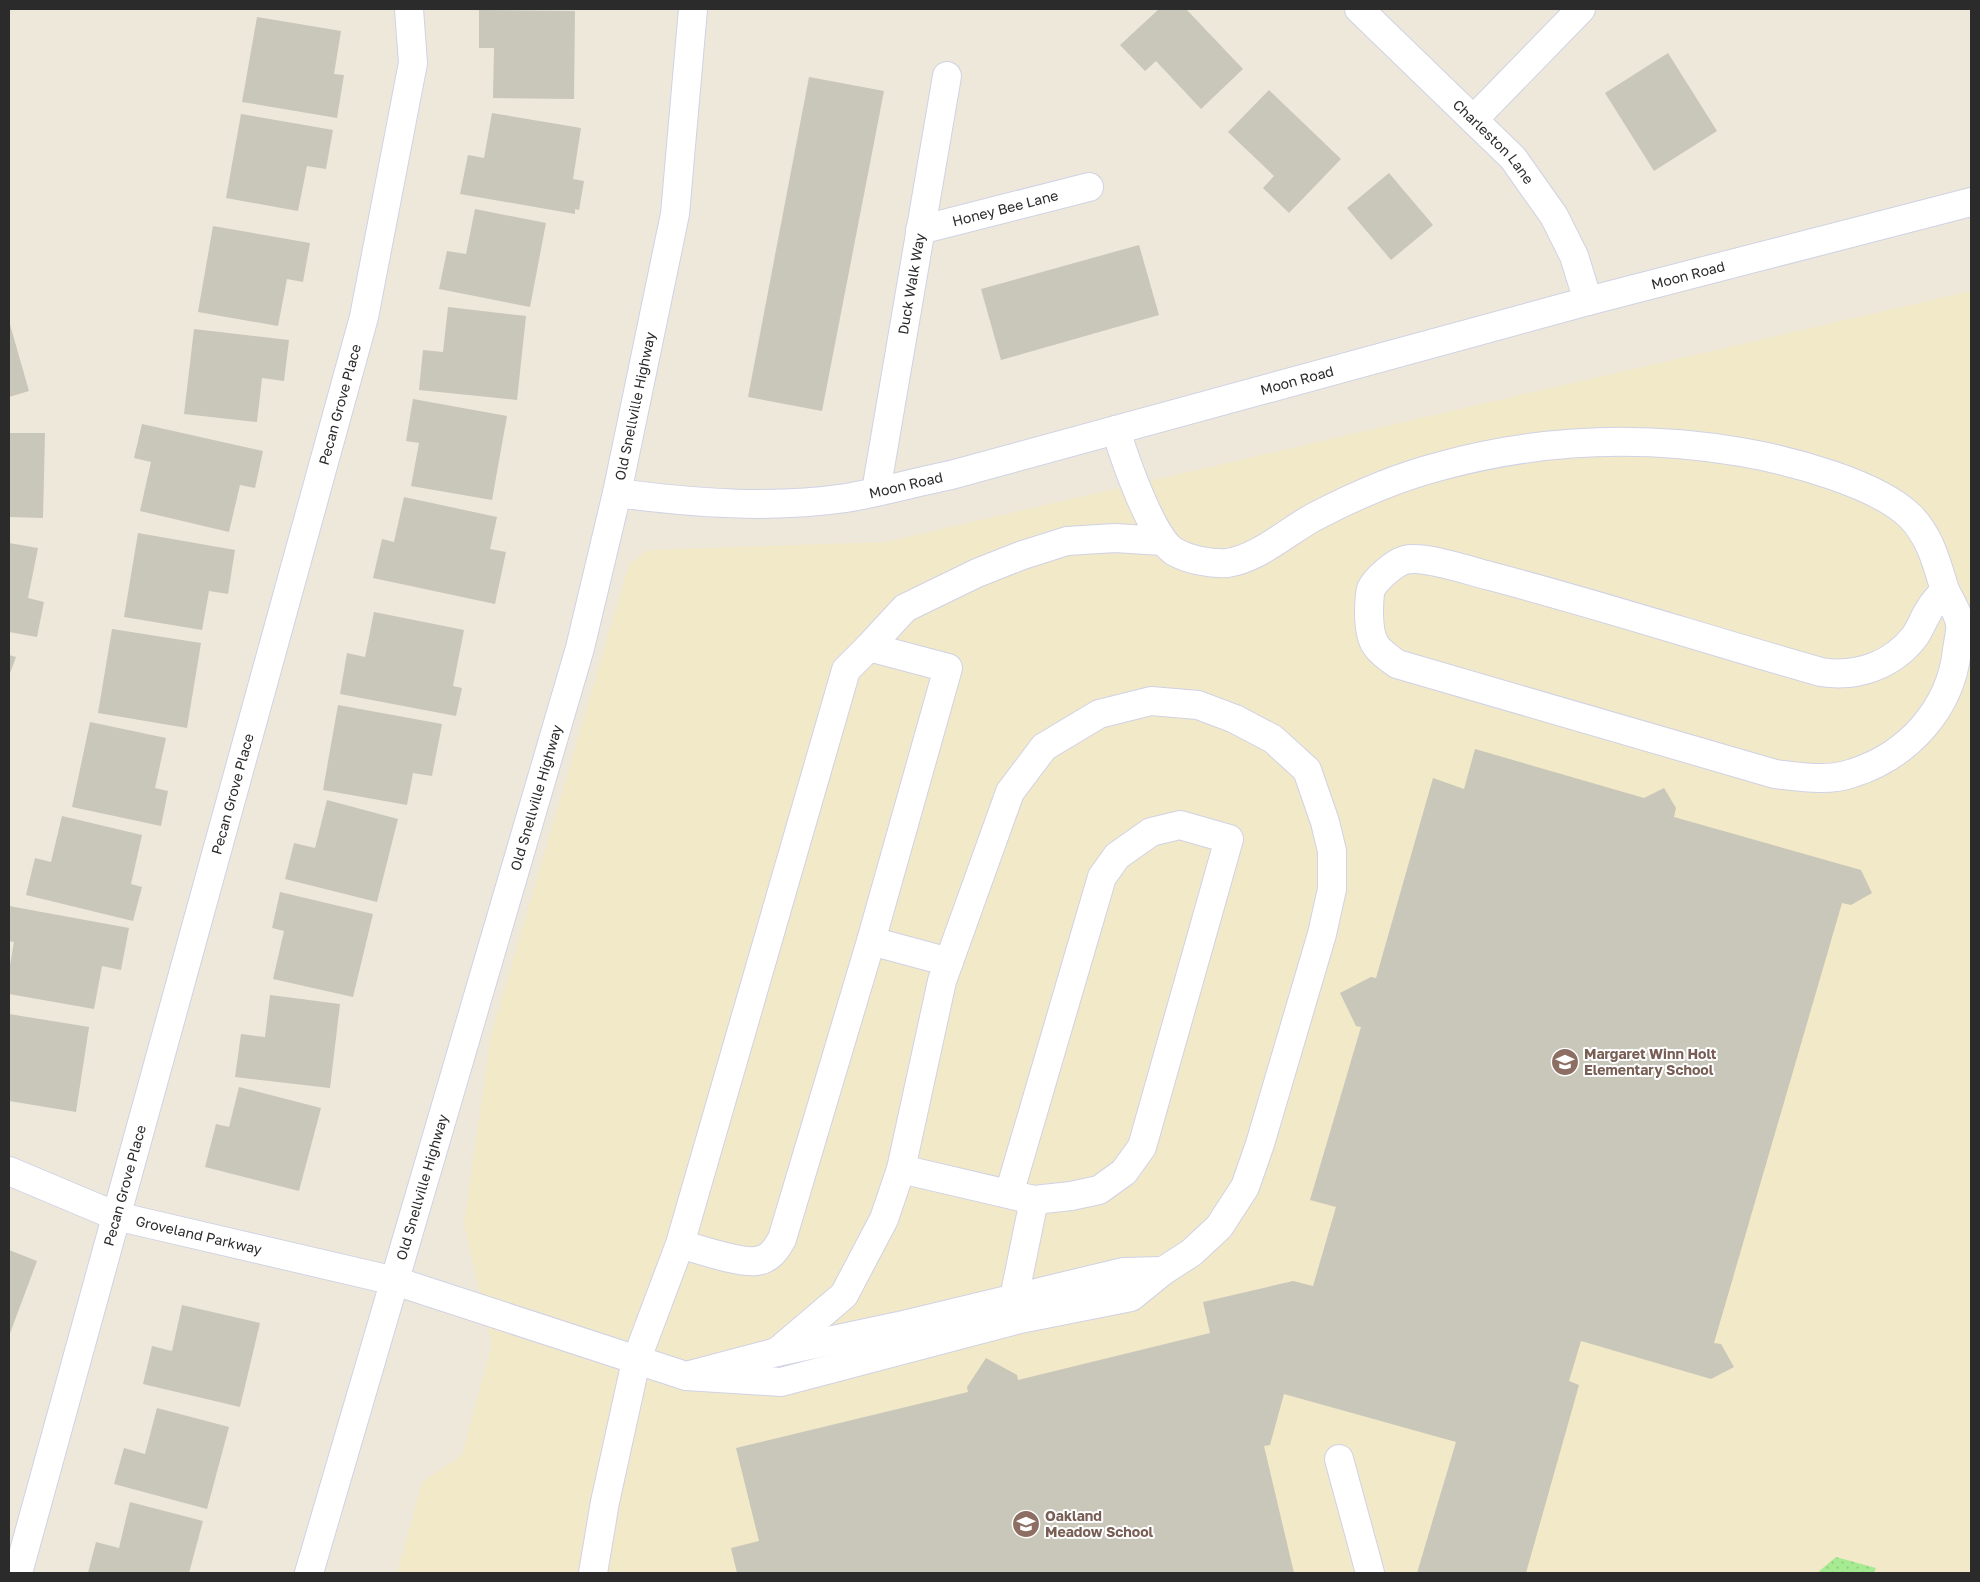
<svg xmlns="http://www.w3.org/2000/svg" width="1980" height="1582" font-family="'Golos Text',sans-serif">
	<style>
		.education { fill: #f2e9c9 }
		.park { fill: url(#park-dots) }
		.building { fill: #c9c6ba }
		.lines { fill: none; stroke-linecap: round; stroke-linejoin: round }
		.minor-casing { stroke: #d0d2e5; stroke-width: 30 }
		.minor { stroke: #fff; stroke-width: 28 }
		.labels { text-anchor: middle; stroke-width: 4; stroke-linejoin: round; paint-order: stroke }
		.street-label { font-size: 14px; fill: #2b2b2b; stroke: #fff }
		.education-label { font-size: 14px; font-weight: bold; fill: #785e54; stroke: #fff; text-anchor: start }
	</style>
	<defs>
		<pattern id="park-dots" width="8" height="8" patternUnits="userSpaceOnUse" patternTransform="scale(1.25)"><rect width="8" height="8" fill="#a6eb92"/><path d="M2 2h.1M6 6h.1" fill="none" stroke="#8fca7e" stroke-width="1.8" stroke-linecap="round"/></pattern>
	</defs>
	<rect width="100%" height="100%" fill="#eee8db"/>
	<!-- education -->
	<polygon class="education" points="1971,291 1971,1573 397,1573 422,1482 462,1455 492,1344 464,1224 491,1035 629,564 648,550 885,542"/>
	<!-- park -->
	<polygon class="park" points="1836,1557 1876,1568 1874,1573 1817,1573"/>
	<!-- building -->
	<g class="building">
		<polygon points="1159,9 1186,9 1243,69 1201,109 1156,61 1145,71 1120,45"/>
		<polygon points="479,10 575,11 574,99 493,98 494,48 479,48"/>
		<polygon points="257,17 341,31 334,74 344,75 337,118 242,102"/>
		<polygon points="1668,53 1717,131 1654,171 1605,93"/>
		<polygon points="809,77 884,91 822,411 748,397"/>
		<polygon points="1269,90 1341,159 1289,213 1263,188 1274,176 1228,132"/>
		<polygon points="492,113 581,128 573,179 584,181 579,210 575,209 575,214 460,194 468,155 484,158"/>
		<polygon points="241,114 333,130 326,169 307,166 298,211 226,198"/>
		<polygon points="1389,173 1433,225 1391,260 1347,208"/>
		<polygon points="475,209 546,223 530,307 439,289 447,251 466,254"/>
		<polygon points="213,226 310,243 303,282 287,279 278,326 198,312"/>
		<polygon points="1139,245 1159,315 1001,360 981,289"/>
		<polygon points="448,307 526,316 517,400 419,390 423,350 443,352"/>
		<polygon points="9,321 29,391 9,397"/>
		<polygon points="194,329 289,340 284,381 262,378 257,422 184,414"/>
		<polygon points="413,399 507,416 492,500 411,486 419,443 406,441"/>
		<polygon points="142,424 263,451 255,488 240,485 229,532 140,511 151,462 134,458"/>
		<polygon points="9,433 45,433 43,518 9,517"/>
		<polygon points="404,497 497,517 490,549 506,552 495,604 373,578 382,539 394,542"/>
		<polygon points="138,533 235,550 228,594 209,591 202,630 124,617"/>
		<polygon points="9,543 38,548 28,598 44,602 37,637 9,632"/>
		<polygon points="374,612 464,630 453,686 462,688 456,716 340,694 347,653 365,657"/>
		<polygon points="112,629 201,643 187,728 98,713"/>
		<polygon points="9,655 16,657 9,676"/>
		<polygon points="338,705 442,724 432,776 413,773 407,805 323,790"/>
		<polygon points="90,722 166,738 155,788 168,791 161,826 72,807"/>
		<polygon points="1475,749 1644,798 1664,788 1676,808 1674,817 1861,870 1872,893 1851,905 1842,903 1714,1343 1721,1344 1734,1367 1711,1379 1581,1341 1569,1381 1579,1385 1526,1573 1417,1573 1456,1442 1284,1394 1270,1445 1264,1446 1294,1573 737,1573 731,1548 759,1541 736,1448 968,1392 967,1387 986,1358 1017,1375 1018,1380 1210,1333 1203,1302 1293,1281 1313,1286 1336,1207 1310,1200 1361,1027 1356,1026 1340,993 1371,977 1376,978 1433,778 1464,789"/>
		<polygon points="327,800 398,819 377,902 285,879 294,843 315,848"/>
		<polygon points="62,816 142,835 131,884 142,887 133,921 26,895 35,858 51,862"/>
		<polygon points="280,892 373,914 353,997 273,979 284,931 272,928"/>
		<polygon points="9,906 129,928 121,970 102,966 94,1009 9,994 9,971 14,942 9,941"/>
		<polygon points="270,995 340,1004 330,1088 235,1077 241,1034 265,1037"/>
		<polygon points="9,1014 89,1027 76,1112 9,1101"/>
		<polygon points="239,1087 321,1108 299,1191 205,1167 216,1124 229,1127"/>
		<polygon points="9,1250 37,1261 9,1336"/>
		<polygon points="182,1305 260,1323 240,1407 143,1384 152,1346 172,1351"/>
		<polygon points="157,1408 229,1427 207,1509 114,1484 124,1448 145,1454"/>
		<polygon points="130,1502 203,1521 189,1573 88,1573 96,1542 119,1548"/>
	</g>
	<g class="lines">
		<!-- minor casing -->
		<g class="minor-casing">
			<g id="minor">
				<path id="s1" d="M1359,9l154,149 41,58 20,40 14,45"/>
				<polyline points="1474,119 1581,9"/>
				<path id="s2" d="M920,230l169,-43"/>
				<path d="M1116,430c8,27 36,109 59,122 14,8 37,12 52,11 30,-4 60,-31 87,-46 40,-21 84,-40 127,-51 99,-27 199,-31 300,-14 47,8 136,31 170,65 19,20 25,44 33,70 4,12 14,24 16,37 1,7 -2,18 -3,26 -6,58 -48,105 -104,123 -25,9 -52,4 -78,1l-378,-110c-22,-16 -27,-20 -28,-49 0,-7 0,-19 2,-26 5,-10 23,-26 34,-29 19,-5 65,11 85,16 111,29 221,65 331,96 36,6 72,-7 94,-36 5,-7 8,-16 13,-24 4,-8 11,-15 17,-22"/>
				<path id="s3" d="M876,491l71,-415"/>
				<path id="s4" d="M617,493c75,10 154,16 229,5 36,-6 70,-16 105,-23l637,-174 383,-99"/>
				<polyline points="869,647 905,608 977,573 1020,556 1067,541 1115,538 1162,541"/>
				<polyline points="871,941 949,962"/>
				<polyline points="901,1169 1034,1200 1071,1196 1099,1190 1124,1172 1142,1147 1229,839 1180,825 1151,832 1117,856 1102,877 1009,1194"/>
				<path id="s5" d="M9,1171l107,45 279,65 291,95 91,-24 122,-26 224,-54 40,-1"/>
				<polyline points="1014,1298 1034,1200"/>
				<polyline points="686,1376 781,1382 1020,1319 1131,1297 1163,1271 1191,1253 1219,1227 1245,1187 1260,1144 1322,934 1332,889 1332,851 1325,822 1307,770 1273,739 1235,719 1198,705 1151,701 1099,714 1044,747 1010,792 942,981 901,1169 884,1219 844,1295 777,1352"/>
				<polyline points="1339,1459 1370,1573"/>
				<path id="s6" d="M18,1573l346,-1256 49,-254 -4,-54"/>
				<path id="s7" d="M309,1573l271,-925 37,-155 58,-279 18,-205"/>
				<path d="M593,1573l12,-71 31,-141 44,-117 166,-574 23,-23 79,21 -77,273 -89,298c-6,11 -13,21 -26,22 -18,2 -58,-12 -76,-17"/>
			</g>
		</g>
		<!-- minor -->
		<use href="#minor" class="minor"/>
	</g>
	<!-- icons -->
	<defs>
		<g id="school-disc" transform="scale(1.4375)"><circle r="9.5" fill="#8d6e63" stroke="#fff"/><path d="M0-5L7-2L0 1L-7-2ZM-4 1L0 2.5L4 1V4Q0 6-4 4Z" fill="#fff"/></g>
	</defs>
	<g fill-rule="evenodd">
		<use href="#school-disc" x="1565" y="1062"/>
		<use href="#school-disc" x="1026" y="1524"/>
	</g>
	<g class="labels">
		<!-- street labels -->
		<g class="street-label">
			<text dy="5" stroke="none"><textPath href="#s1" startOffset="189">Charleston Lane</textPath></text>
			<text dy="5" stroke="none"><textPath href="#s2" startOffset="88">Honey Bee Lane</textPath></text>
			<text dy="5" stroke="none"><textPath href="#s4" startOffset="1101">Moon Road</textPath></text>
			<text dy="5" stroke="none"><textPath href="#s3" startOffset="210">Duck Walk Way</textPath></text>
			<text dy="5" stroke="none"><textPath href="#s4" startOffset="696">Moon Road</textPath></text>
			<text dy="5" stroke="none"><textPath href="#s6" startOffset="1212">Pecan Grove Place</textPath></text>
			<text dy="5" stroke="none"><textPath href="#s7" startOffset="1212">Old Snellville Highway</textPath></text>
			<text dy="5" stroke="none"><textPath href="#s4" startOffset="291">Moon Road</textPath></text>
			<text dy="5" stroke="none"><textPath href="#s6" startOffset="808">Pecan Grove Place</textPath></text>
			<text dy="5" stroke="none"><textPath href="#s7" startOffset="808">Old Snellville Highway</textPath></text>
			<text dy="5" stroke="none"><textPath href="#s6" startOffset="402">Pecan Grove Place</textPath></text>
			<text dy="5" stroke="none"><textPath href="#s7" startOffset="402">Old Snellville Highway</textPath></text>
			<text dy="5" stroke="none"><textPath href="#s5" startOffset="201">Groveland Parkway</textPath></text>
		</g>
		<!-- education labels -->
		<g class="education-label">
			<text x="1584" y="1059">Margaret Winn Holt<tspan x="1584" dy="16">Elementary School</tspan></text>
			<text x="1045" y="1521">Oakland<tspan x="1045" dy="16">Meadow School</tspan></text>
		</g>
	</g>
	<!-- border -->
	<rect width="1980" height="1582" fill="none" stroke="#2b2b2b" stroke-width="20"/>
</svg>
